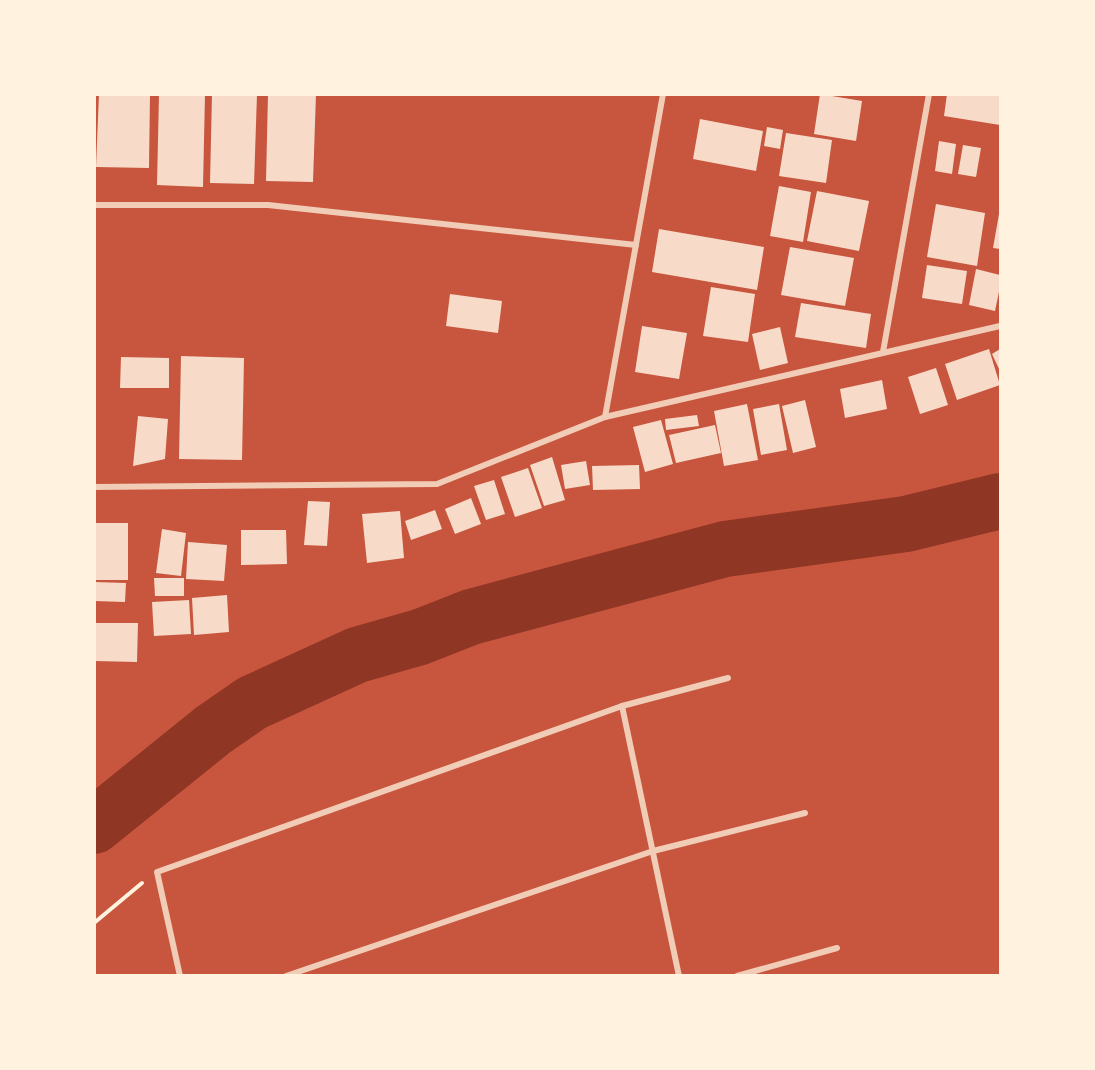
<svg xmlns="http://www.w3.org/2000/svg" width="1095" height="1070" font-family="'IBM Plex Serif',serif">
	<style>
		.lines { fill: none; stroke-linecap: round; stroke-linejoin: round }
		.river { stroke: #8f3625; stroke-width: 56 }
		.building { fill: #f7dbc8 }
		.path { stroke: #fff3e0; stroke-width: 4 }
		.minor { stroke: #f1ccb7; stroke-width: 6 }
	</style>
	<rect width="100%" height="100%" fill="#c8553d"/>
	<g class="lines">
		<!-- river -->
		<polyline class="river" points="94,826 213,730 252,703 357,655 420,637 471,617 725,549 906,524 1000,501"/>
	</g>
	<!-- building -->
	<g class="building">
		<polygon points="99,94 150,94 149,168 96,167"/>
		<polygon points="159,94 205,94 203,187 157,185"/>
		<polygon points="212,94 257,94 254,184 210,183"/>
		<polygon points="268,94 316,94 313,182 266,181"/>
		<polygon points="820,94 862,101 856,141 814,134"/>
		<polygon points="947,94 1000,94 1000,125 944,116"/>
		<polygon points="700,119 763,131 756,171 693,159"/>
		<polygon points="767,127 783,130 780,149 764,146"/>
		<polygon points="786,133 832,140 826,183 779,176"/>
		<polygon points="939,141 956,144 952,174 935,171"/>
		<polygon points="963,145 981,148 976,177 958,174"/>
		<polygon points="779,186 811,192 803,242 770,236"/>
		<polygon points="817,191 869,201 859,251 807,241"/>
		<polygon points="936,204 985,213 977,266 927,257"/>
		<polygon points="999,214 1000,215 1000,249 993,248"/>
		<polygon points="659,229 764,247 757,290 652,272"/>
		<polygon points="790,247 854,258 845,306 781,295"/>
		<polygon points="927,265 967,271 962,304 922,298"/>
		<polygon points="976,269 1000,275 1000,287 995,311 969,305"/>
		<polygon points="711,287 755,294 748,342 703,336"/>
		<polygon points="450,294 502,301 498,333 446,326"/>
		<polygon points="801,303 871,314 866,348 795,337"/>
		<polygon points="642,326 687,333 679,379 635,372"/>
		<polygon points="780,327 788,363 760,370 752,334"/>
		<polygon points="989,349 1000,385 957,400 945,364"/>
		<polygon points="1000,349 1000,371 992,354"/>
		<polygon points="181,356 244,358 242,460 179,459"/>
		<polygon points="121,357 169,358 169,388 120,388"/>
		<polygon points="936,368 948,405 920,414 908,377"/>
		<polygon points="882,380 887,409 845,418 840,389"/>
		<polygon points="805,400 816,447 793,453 782,406"/>
		<polygon points="747,404 758,460 724,466 714,411"/>
		<polygon points="779,404 787,450 761,455 753,409"/>
		<polygon points="697,415 699,426 666,430 665,419"/>
		<polygon points="138,416 168,419 165,459 133,466"/>
		<polygon points="661,420 673,464 645,472 633,427"/>
		<polygon points="715,425 721,453 676,463 669,435"/>
		<polygon points="552,457 565,500 544,506 530,465"/>
		<polygon points="586,461 590,485 565,489 561,465"/>
		<polygon points="639,465 640,489 593,490 592,466"/>
		<polygon points="528,468 542,508 515,517 501,477"/>
		<polygon points="494,480 505,514 486,520 474,486"/>
		<polygon points="471,498 481,524 455,534 445,509"/>
		<polygon points="308,501 330,502 327,546 304,545"/>
		<polygon points="435,510 442,529 411,540 405,521"/>
		<polygon points="400,511 404,558 367,563 362,514"/>
		<rect x="94" y="523" width="34" height="57"/>
		<polygon points="162,529 186,533 181,576 156,573"/>
		<polygon points="241,530 286,530 287,564 241,565"/>
		<polygon points="188,542 227,545 224,581 186,579"/>
		<polygon points="154,578 184,578 184,596 155,596"/>
		<polygon points="94,582 126,583 125,602 94,601"/>
		<polygon points="227,595 229,632 194,635 192,598"/>
		<polygon points="189,600 191,634 154,636 152,602"/>
		<polygon points="94,623 138,623 137,662 94,661"/>
	</g>
	<g class="lines">
		<!-- path -->
		<polyline class="path" points="94,923 142,883"/>
		<!-- minor -->
		<g class="minor">
			<polyline points="94,205 268,205 636,245"/>
			<polyline points="883,352 929,94"/>
			<polyline points="605,417 663,94"/>
			<polyline points="94,487 437,484 605,417 1000,326"/>
			<polyline points="622,706 679,976"/>
			<polyline points="180,976 157,872 622,706 728,678"/>
			<polyline points="286,976 653,851 805,813"/>
			<polyline points="737,976 837,948"/>
		</g>
	</g>
	<!-- border -->
	<rect width="1095" height="1070" fill="none" stroke="#fff3e0" stroke-width="192"/>
</svg>
